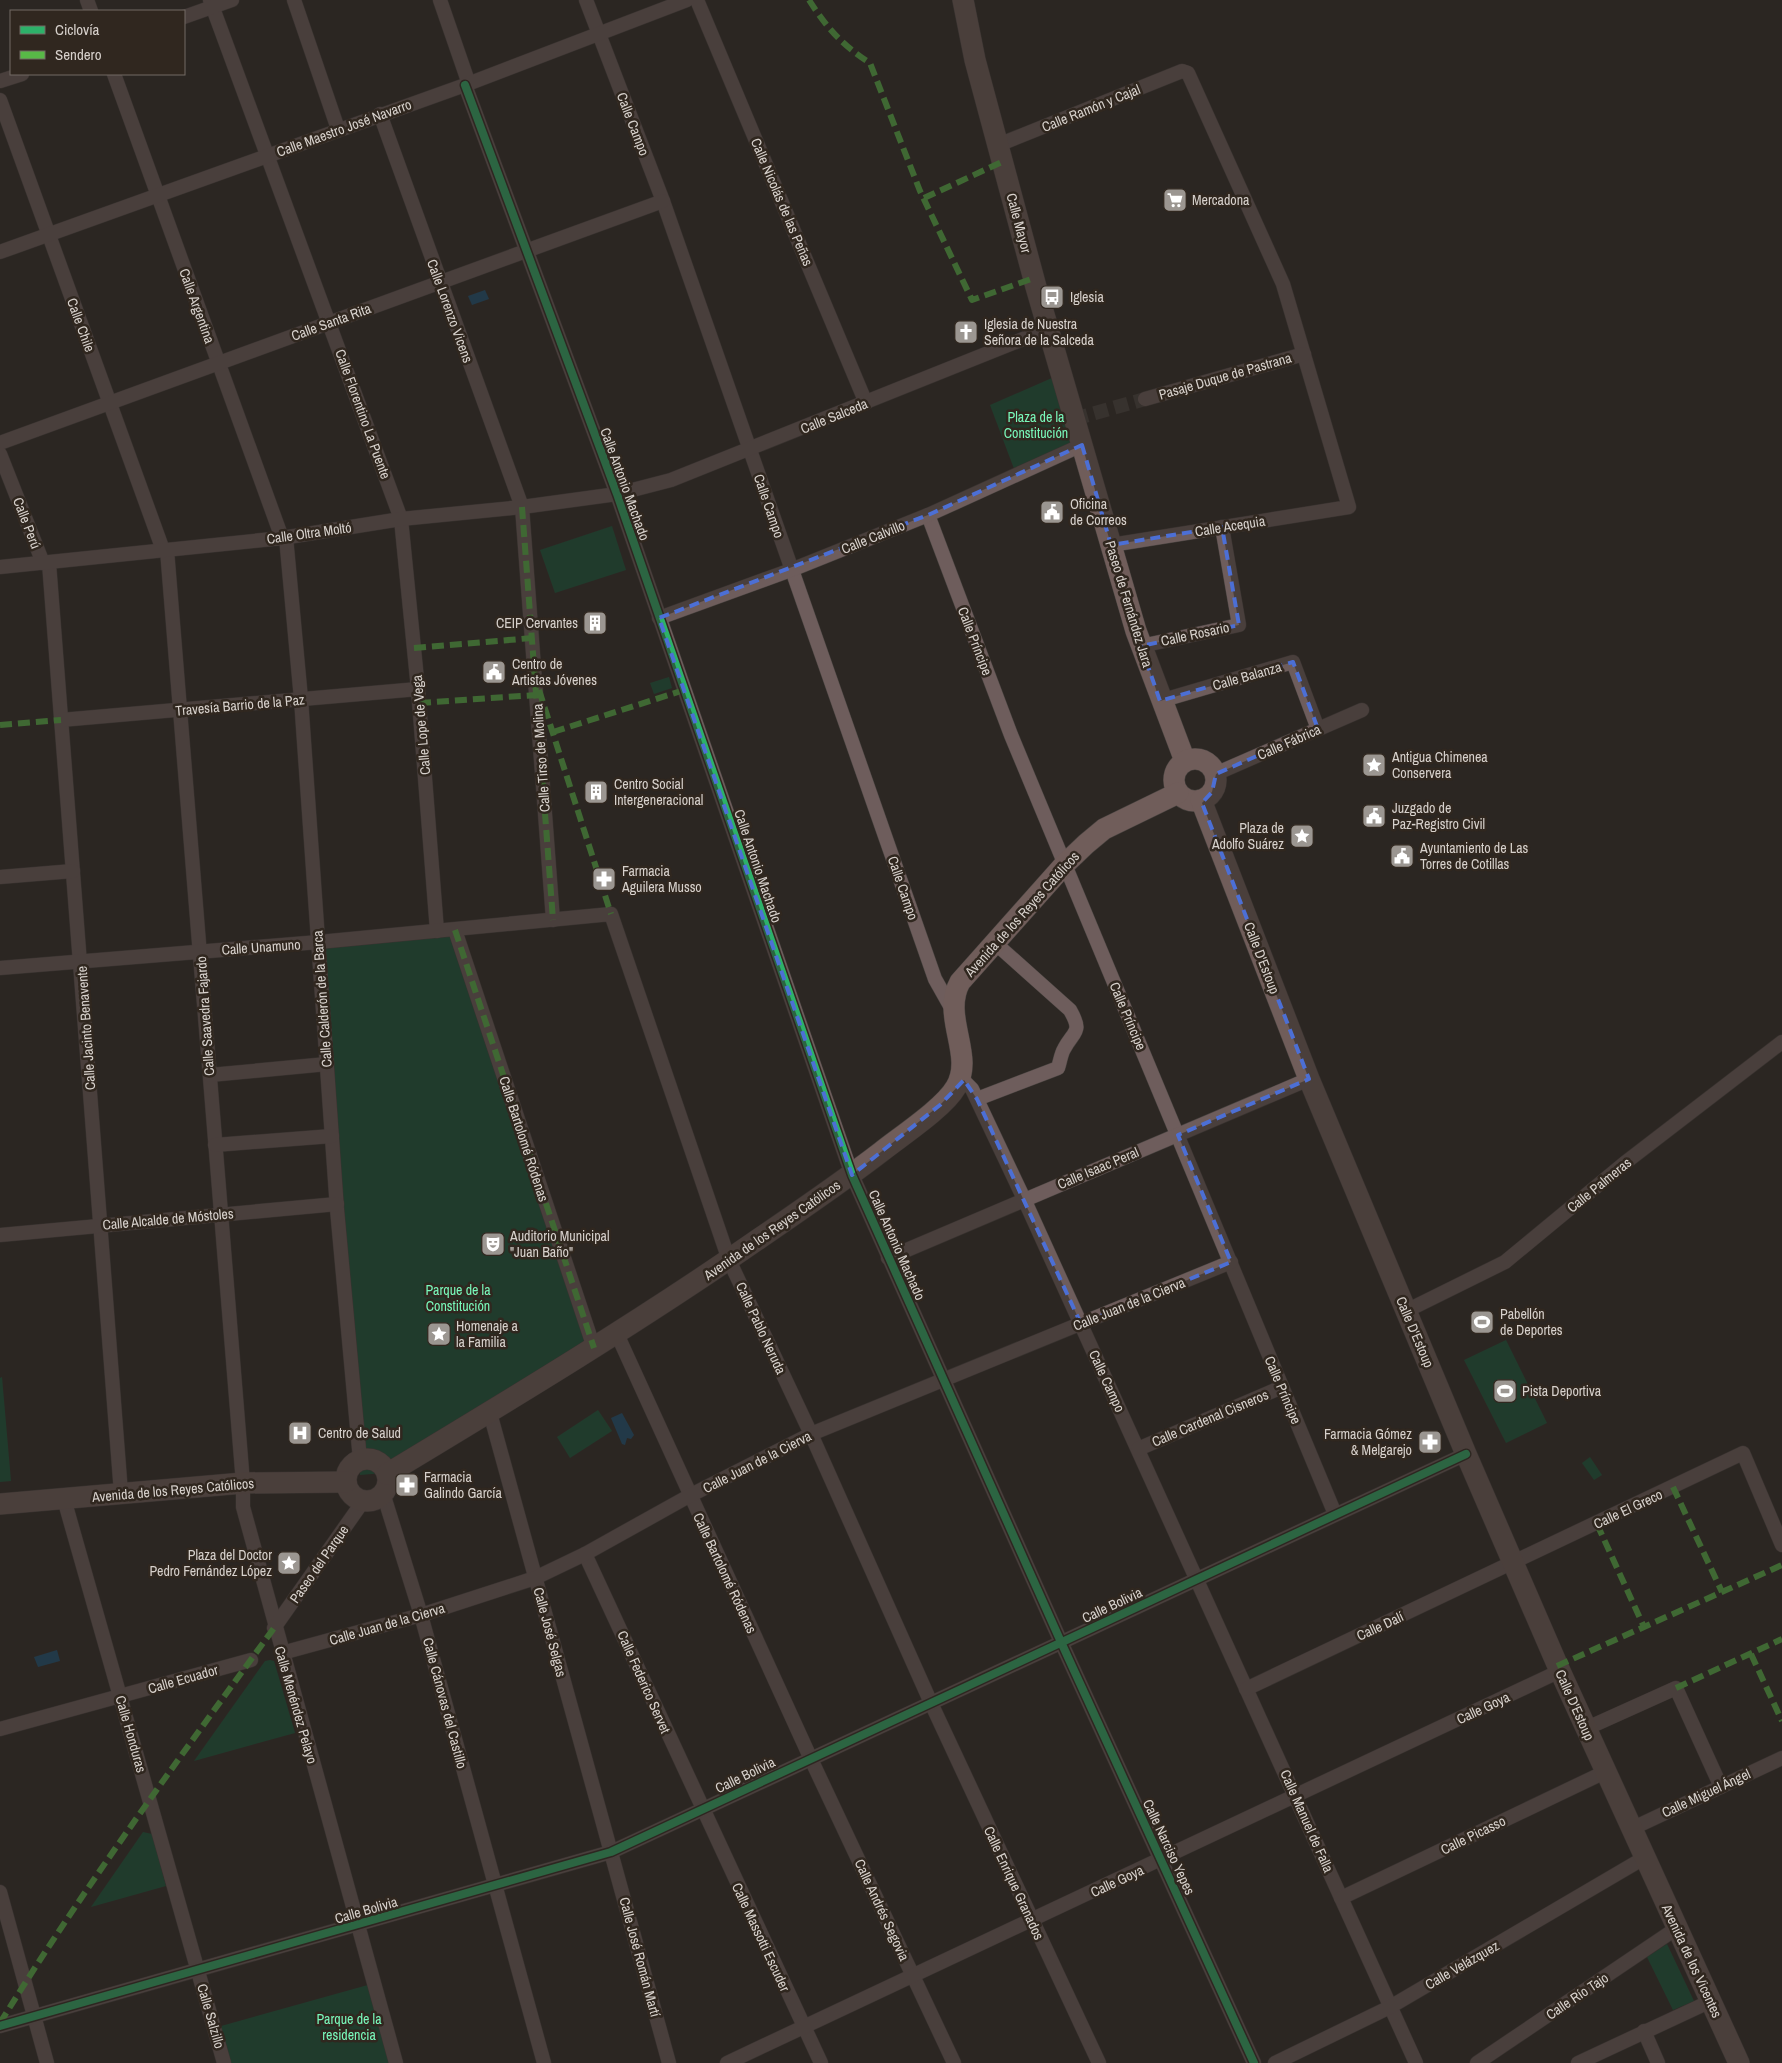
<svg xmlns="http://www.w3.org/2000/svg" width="1782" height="2063" font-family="'Archivo Narrow',sans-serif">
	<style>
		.green { fill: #135639 }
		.water { fill: #175176 }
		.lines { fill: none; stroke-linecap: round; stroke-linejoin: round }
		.street-tunnel { stroke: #46403c; stroke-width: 14; stroke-dasharray: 14 7; stroke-linecap: butt }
		.street-casing { stroke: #47423f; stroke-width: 15 }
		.primary-casing { stroke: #47423f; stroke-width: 22 }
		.street { stroke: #6e5d5c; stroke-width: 14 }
		.primary { stroke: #705d5a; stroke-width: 21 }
		.quiet { stroke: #58b947; stroke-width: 6; stroke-dasharray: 12 6; stroke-linecap: butt }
		.cycleway-casing { stroke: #30271f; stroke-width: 11 }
		.cycleway { stroke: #2db169; stroke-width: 8 }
		.marked { fill: none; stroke: #4c6fd5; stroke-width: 4; stroke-dasharray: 10 6; stroke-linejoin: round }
		.labels { text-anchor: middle; stroke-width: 5; stroke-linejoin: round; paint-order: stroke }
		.street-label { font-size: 14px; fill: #d7d1cc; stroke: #30271f }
		.poi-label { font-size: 14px; fill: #d7d1cc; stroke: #30271f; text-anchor: start }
		.park-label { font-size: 14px; fill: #79f9bb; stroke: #30271f }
	</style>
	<rect width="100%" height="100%" fill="#2c2723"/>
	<!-- green -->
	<g class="green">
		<polygon points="1061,374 1082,445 1016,474 990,405"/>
		<polygon points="612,526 626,570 555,593 540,550"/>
		<polygon points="669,677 672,688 654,694 650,683"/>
		<polygon points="455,930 594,1348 383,1473 360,1475 319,942"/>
		<polygon points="1506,1340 1547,1423 1506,1443 1464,1360"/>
		<polygon points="2,1377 11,1481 0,1482 0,1378"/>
		<polygon points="598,1410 612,1431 570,1458 557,1437"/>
		<polygon points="1590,1457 1602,1475 1594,1480 1582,1463"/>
		<polygon points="270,1660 274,1661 295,1733 194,1761 265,1661"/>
		<polygon points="143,1832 152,1834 166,1886 91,1907"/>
		<polygon points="1667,1944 1694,2001 1673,2010 1647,1957"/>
		<polygon points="375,1983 396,2063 224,2063 214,2028"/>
	</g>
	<!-- water -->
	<g class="water">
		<polygon points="485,290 489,299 472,305 468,296"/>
		<polygon points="622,1413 634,1435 631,1439 627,1438 625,1445 622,1444 611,1418"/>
		<polygon points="57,1650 60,1661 38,1667 34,1657"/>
	</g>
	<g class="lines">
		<!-- street-tunnel -->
		<polyline class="street-tunnel" points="1074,419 1145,399"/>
		<!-- street casing -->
		<g class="street-casing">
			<g id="street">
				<polyline points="87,0 91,11"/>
				<polyline points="210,0 401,519 418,689 437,931"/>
				<polyline points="294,0 338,129"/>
				<polyline points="440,0 469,84"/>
				<polyline points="586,0 663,201 935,979 953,1011"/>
				<polyline points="697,0 866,403"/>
				<polyline points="184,17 232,0"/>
				<polyline points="114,74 282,538"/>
				<polyline points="0,81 22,74"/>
				<polyline points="465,85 617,494 852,1175 1061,1642 1254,2063"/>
				<polyline points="0,100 163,550"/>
				<polyline points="380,114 522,507 553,920"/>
				<polyline points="998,145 1182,71 1188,73 1283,284 1349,507 1111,545"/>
				<polyline points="0,252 465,85 687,0"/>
				<polyline points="1145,399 1304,354"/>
				<polyline points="0,443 663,201"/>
				<polyline points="0,454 43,563"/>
				<polyline points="928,515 1011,735 1335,1514"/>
				<polyline points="286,537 301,699 337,1209 360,1460"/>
				<polyline points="167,550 243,1483 243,1507 396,2063"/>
				<polyline points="49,563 121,1493"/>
				<polyline points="0,567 282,538 401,519 522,507 617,494 671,480 1048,329"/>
				<polyline points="659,618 791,570 928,515 1082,445"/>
				<polyline points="1141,646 1239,625 1222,527"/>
				<polyline points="1160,701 1293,662 1318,729"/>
				<polyline points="61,720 418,689"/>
				<polyline points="1215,774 1362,710"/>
				<polyline points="0,877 73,871"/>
				<polyline points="455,930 594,1348"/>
				<polyline points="0,968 319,942 611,914 729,1260 811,1434 931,1703 1099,2063"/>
				<polyline points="210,1075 327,1064"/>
				<polyline points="961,1078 972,1089 1024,1199 1416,2063"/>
				<path d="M977,1099l81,-31c2,-6 3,-14 6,-19 10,-19 19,-16 6,-39l-75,-67"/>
				<polyline points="215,1145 332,1136"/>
				<polyline points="0,1235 337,1204"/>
				<polyline points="888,1258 1309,1079"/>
				<polyline points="1406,1311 1505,1262 1626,1162 1782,1042"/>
				<polyline points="617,1334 810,1757 954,2063"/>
				<polyline points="490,1413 669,2063"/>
				<polyline points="1138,1449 1282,1387"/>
				<polyline points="383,1493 421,1615 544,2063"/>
				<polyline points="64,1499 224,2063"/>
				<polyline points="585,1554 821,2063"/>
				<polyline points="274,1628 364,1500"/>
				<polyline points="282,1653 421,1615 535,1578 585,1554 689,1496 811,1434 1231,1262"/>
				<polyline points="1246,1689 1743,1453 1782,1545"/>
				<polyline points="0,1729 251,1660"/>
				<polyline points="1585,1729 1676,1688 1721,1787"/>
				<polyline points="1631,1829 1782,1758"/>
				<polyline points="0,1892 47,2063"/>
				<polyline points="1341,1898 1605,1772"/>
				<polyline points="0,2026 611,1852 1466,1454"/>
				<polyline points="1644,2031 1658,2063"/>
				<polyline points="727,2063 1560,1671"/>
				<polyline points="1275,2063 1390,2007 1644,1858"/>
				<polyline points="1477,2063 1677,1928"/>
				<polyline points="1578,2063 1711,2001"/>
			</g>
		</g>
		<!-- primary casing -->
		<g class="primary-casing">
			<g id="primary">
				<polyline points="963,0 975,60 1036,287 1136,631 1185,761"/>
				<circle cx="1195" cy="780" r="21"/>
				<polyline points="1201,800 1309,1079 1466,1454 1560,1671 1739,2063"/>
				<circle cx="367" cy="1480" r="21"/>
				<path d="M387,1474c126,-76 252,-152 373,-236 41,-28 82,-56 121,-86 20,-16 63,-44 75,-65 19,-32 -15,-70 4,-105l105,-118 21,-20 18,-15 74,-36"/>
				<polyline points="0,1504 243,1483 346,1482"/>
			</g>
		</g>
		<!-- street -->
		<use href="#street" class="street"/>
		<!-- primary -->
		<use href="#primary" class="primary"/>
		<!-- quiet -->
		<g class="quiet">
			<path d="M809,0c18,28 33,45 61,63l50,128 52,109 62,-22"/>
			<polyline points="924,198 1002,162"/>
			<polyline points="522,507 553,920"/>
			<polyline points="414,648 532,638"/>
			<polyline points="539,690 611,914"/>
			<polyline points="419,703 536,695"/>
			<polyline points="0,725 61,720"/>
			<polyline points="553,732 684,690"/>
			<polyline points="455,930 594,1348"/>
			<polyline points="1673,1487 1722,1592"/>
			<polyline points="1597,1524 1644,1627"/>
			<polyline points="1751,1654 1782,1721"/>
			<polyline points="1557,1666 1782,1565"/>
			<polyline points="1676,1688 1782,1639"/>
			<path d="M0,2023c84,-136 180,-266 274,-395"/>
		</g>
		<!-- cycleway casing -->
		<g class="cycleway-casing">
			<g id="cycleway">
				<polyline points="465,85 617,494 852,1175 1061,1642 1254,2063"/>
				<polyline points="0,2026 611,1852 1466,1454"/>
			</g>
		</g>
		<!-- cycleway -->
		<use href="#cycleway" class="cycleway"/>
	</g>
	<!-- marked area -->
	<path d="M0 0H1782V2063H0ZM1082,445l29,100 111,-18 17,98 -98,21 19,55 133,-39 25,67 -102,45 -4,18 -10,11 107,276 -131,56 53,127 -150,62 -104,-225 -13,-19 -24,25 -88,70 -193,-557 269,-103z" fill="#2c2723" fill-opacity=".55" fill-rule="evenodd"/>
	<path class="marked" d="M1082,445l29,100 111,-18 17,98 -98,21 19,55 133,-39 25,67 -102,45 -4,18 -10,11 107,276 -131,56 53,127 -150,62 -104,-225 -13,-19 -24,25 -88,70 -193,-557 269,-103z"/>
	<!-- icons -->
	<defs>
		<g id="supermarket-square" transform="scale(1.25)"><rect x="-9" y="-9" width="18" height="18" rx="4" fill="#9b9691" stroke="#30271f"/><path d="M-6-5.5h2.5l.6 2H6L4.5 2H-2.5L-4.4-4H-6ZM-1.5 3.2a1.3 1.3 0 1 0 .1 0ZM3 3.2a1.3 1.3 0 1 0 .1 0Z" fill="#fff"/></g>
		<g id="bus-square" transform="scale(1.25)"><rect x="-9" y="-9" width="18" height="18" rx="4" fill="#9b9691" stroke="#30271f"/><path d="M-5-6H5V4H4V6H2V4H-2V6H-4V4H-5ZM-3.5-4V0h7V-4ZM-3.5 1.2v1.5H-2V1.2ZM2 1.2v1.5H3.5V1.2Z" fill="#fff"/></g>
		<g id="church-square" transform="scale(1.25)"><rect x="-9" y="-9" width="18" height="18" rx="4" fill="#9b9691" stroke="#30271f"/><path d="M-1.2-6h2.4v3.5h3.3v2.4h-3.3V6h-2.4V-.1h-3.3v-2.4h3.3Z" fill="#fff"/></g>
		<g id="civic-square" transform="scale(1.25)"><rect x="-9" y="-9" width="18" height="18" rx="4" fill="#9b9691" stroke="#30271f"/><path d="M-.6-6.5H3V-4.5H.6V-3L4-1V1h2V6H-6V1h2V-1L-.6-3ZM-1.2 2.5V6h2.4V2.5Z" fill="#fff"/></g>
		<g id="building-square" transform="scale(1.25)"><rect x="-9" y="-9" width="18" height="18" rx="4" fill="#9b9691" stroke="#30271f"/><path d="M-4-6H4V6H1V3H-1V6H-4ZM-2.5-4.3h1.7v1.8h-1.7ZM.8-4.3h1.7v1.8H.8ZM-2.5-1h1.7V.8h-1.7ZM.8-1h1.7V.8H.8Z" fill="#fff"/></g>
		<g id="sight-square" transform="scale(1.25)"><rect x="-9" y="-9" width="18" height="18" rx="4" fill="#9b9691" stroke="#30271f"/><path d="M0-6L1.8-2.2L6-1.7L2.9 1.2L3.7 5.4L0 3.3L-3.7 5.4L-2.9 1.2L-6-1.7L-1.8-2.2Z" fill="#fff"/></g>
		<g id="pharmacy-square" transform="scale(1.25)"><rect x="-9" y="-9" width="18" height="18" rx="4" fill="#9b9691" stroke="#30271f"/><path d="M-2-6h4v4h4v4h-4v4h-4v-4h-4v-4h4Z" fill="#fff"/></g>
		<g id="theatre-square" transform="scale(1.25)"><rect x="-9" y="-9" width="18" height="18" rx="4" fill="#9b9691" stroke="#30271f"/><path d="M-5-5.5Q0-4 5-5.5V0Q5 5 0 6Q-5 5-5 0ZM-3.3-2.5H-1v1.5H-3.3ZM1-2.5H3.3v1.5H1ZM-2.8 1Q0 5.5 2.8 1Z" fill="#fff"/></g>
		<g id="stadium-square" transform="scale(1.25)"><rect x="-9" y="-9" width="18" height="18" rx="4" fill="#9b9691" stroke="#30271f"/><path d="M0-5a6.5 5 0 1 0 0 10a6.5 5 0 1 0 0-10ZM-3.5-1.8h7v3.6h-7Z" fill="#fff"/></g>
		<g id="hospital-square" transform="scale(1.25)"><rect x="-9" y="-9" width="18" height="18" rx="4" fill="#9b9691" stroke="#30271f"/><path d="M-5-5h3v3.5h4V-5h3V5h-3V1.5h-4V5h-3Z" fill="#fff"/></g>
	</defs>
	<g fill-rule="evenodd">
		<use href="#supermarket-square" x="1175" y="200"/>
		<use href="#bus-square" x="1052" y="297"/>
		<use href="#church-square" x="966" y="332"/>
		<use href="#civic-square" x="1052" y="512"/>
		<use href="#building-square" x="595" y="623"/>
		<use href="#civic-square" x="494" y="672"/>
		<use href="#sight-square" x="1374" y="765"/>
		<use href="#building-square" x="596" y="792"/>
		<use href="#civic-square" x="1374" y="816"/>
		<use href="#sight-square" x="1302" y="836"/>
		<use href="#civic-square" x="1402" y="856"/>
		<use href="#pharmacy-square" x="604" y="879"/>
		<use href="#theatre-square" x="493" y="1244"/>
		<use href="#stadium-square" x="1482" y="1322"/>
		<use href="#sight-square" x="439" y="1334"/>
		<use href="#stadium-square" x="1505" y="1391"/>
		<use href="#hospital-square" x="300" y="1433"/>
		<use href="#pharmacy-square" x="1430" y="1442"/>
		<use href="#pharmacy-square" x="407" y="1485"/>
		<use href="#sight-square" x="289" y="1563"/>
	</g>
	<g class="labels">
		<!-- street labels -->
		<g class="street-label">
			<text transform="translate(1091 108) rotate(-22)" y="5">Calle Ramón y Cajal</text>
			<text transform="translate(633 124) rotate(69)" y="5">Calle Campo</text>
			<text transform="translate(344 128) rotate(-20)" y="5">Calle Maestro José Navarro</text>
			<text transform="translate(782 202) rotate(67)" y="5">Calle Nicolás de las Peñas</text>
			<text transform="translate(1019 223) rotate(75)" y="5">Calle Mayor</text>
			<text transform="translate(197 306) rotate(70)" y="5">Calle Argentina</text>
			<text transform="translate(450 311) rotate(70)" y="5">Calle Lorenzo Vicens</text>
			<text transform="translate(331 322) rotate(-20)" y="5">Calle Santa Rita</text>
			<text transform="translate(81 325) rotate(70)" y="5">Calle Chile</text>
			<text transform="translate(1225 376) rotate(-16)" y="5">Pasaje Duque de Pastrana</text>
			<text transform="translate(363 414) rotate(70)" y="5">Calle Florentino La Puente</text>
			<text transform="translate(834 416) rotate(-22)" y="5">Calle Salceda</text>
			<text transform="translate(625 484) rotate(70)" y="5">Calle Antonio Machado</text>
			<text transform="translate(769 506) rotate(71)" y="5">Calle Campo</text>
			<text transform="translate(27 523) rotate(69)" y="5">Calle Perú</text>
			<text transform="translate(1230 526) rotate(-9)" y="5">Calle Acequia</text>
			<text transform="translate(309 533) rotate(-8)" y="5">Calle Oltra Moltó</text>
			<text transform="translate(873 537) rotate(-22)" y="5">Calle Calvillo</text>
			<text transform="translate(1129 604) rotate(73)" y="5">Paseo de Fernández Jara</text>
			<text transform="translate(1195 634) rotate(-12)" y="5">Calle Rosario</text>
			<text transform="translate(975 641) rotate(69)" y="5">Calle Príncipe</text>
			<text transform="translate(1247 676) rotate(-16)" y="5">Calle Balanza</text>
			<text transform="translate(240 705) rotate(-5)" y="5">Travesía Barrio de la Paz</text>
			<text transform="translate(421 725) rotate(-95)" y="5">Calle Lope de Vega</text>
			<text transform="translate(1289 742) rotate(-24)" y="5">Calle Fábrica</text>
			<text transform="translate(541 758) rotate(-94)" y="5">Calle Tirso de Molina</text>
			<text transform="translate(758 866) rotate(71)" y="5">Calle Antonio Machado</text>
			<text transform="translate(903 888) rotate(71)" y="5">Calle Campo</text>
			<text transform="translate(1022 914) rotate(-48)" y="5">Avenida de los Reyes Católicos</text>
			<text transform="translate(261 947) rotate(-4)" y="5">Calle Unamuno</text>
			<text transform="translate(1262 958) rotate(69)" y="5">Calle D'Estoup</text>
			<text transform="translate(322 999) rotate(-94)" y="5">Calle Calderón de la Barca</text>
			<text transform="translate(205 1016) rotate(-94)" y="5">Calle Saavedra Fajardo</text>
			<text transform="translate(1128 1016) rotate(67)" y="5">Calle Príncipe</text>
			<text transform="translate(86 1028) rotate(-94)" y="5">Calle Jacinto Benavente</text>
			<text transform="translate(524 1139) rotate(72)" y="5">Calle Bartolomé Ródenas</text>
			<text transform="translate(1098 1168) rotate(-23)" y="5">Calle Isaac Peral</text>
			<text transform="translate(1599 1185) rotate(-39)" y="5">Calle Palmeras</text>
			<text transform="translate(168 1219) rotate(-5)" y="5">Calle Alcalde de Móstoles</text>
			<text transform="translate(772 1230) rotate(-35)" y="5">Avenida de los Reyes Católicos</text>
			<text transform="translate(897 1245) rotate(66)" y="5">Calle Antonio Machado</text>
			<text transform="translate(1129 1304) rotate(-22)" y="5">Calle Juan de la Cierva</text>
			<text transform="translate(761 1328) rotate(65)" y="5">Calle Pablo Neruda</text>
			<text transform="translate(1415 1332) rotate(67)" y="5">Calle D'Estoup</text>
			<text transform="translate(1107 1381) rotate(65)" y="5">Calle Campo</text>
			<text transform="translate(1283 1390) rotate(67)" y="5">Calle Príncipe</text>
			<text transform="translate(1210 1418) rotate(-23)" y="5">Calle Cardenal Cisneros</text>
			<text transform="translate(757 1462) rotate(-27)" y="5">Calle Juan de la Cierva</text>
			<text transform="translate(173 1490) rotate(-5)" y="5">Avenida de los Reyes Católicos</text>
			<text transform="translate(1628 1509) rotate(-25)" y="5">Calle El Greco</text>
			<text transform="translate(319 1564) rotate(-55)" y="5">Paseo del Parque</text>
			<text transform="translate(725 1573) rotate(65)" y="5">Calle Bartolomé Ródenas</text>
			<text transform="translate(1112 1605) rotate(-25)" y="5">Calle Bolivia</text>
			<text transform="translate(387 1624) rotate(-16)" y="5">Calle Juan de la Cierva</text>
			<text transform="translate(1380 1626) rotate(-25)" y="5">Calle Dalí</text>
			<text transform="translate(550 1632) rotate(75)" y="5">Calle José Selgas</text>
			<text transform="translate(183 1679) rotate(-16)" y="5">Calle Ecuador</text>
			<text transform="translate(644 1682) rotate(66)" y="5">Calle Federico Servet</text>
			<text transform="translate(445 1703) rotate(75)" y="5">Calle Cánovas del Castillo</text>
			<text transform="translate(296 1705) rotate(74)" y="5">Calle Menéndez Pelayo</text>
			<text transform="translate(1575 1705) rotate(66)" y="5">Calle D'Estoup</text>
			<text transform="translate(1483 1708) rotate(-25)" y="5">Calle Goya</text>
			<text transform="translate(131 1734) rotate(74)" y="5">Calle Honduras</text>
			<text transform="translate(745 1775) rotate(-26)" y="5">Calle Bolivia</text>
			<text transform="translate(1706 1793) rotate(-25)" y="5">Calle Miguel Ángel</text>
			<text transform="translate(1307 1821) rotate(66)" y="5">Calle Manuel de Falla</text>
			<text transform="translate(1473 1835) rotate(-26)" y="5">Calle Picasso</text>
			<text transform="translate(1169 1847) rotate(65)" y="5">Calle Narciso Yepes</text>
			<text transform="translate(1117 1881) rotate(-25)" y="5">Calle Goya</text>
			<text transform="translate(1014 1883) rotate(65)" y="5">Calle Enrique Granados</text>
			<text transform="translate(366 1910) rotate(-16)" y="5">Calle Bolivia</text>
			<text transform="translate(882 1910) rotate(65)" y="5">Calle Andrés Segovia</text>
			<text transform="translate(761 1937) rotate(65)" y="5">Calle Massotti Escuder</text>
			<text transform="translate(640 1957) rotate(75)" y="5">Calle José Román Martí</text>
			<text transform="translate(1692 1961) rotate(65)" y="5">Avenida de los Vicentes</text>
			<text transform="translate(1462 1965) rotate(-30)" y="5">Calle Velázquez</text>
			<text transform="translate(1577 1996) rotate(-34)" y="5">Calle Río Tajo</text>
			<text transform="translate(211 2016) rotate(74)" y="5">Calle Salzillo</text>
		</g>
		<!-- poi labels -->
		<g class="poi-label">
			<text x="1192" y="205">Mercadona</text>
			<text x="1070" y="302">Iglesia</text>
			<text x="984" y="329">Iglesia de Nuestra<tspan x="984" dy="16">Señora de la Salceda</tspan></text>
			<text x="1070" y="509">Oficina<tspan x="1070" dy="16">de Correos</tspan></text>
			<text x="578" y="628" text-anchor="end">CEIP Cervantes</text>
			<text x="512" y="669">Centro de<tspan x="512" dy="16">Artistas Jóvenes</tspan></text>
			<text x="1392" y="762">Antigua Chimenea<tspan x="1392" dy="16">Conservera</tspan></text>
			<text x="614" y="789">Centro Social<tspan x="614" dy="16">Intergeneracional</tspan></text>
			<text x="1392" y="813">Juzgado de<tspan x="1392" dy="16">Paz-Registro Civil</tspan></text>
			<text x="1284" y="833" text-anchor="end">Plaza de<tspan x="1284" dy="16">Adolfo Suárez</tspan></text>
			<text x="1420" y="853">Ayuntamiento de Las<tspan x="1420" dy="16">Torres de Cotillas</tspan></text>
			<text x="622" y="876">Farmacia<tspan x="622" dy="16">Aguilera Musso</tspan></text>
			<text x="510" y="1241">Auditorio Municipal<tspan x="510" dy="16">"Juan Baño"</tspan></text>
			<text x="1500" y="1319">Pabellón<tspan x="1500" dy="16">de Deportes</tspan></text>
			<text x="456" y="1331">Homenaje a<tspan x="456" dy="16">la Familia</tspan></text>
			<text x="1522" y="1396">Pista Deportiva</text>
			<text x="318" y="1438">Centro de Salud</text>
			<text x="1412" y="1439" text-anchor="end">Farmacia Gómez<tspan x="1412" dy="16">&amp; Melgarejo</tspan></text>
			<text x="424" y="1482">Farmacia<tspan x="424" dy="16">Galindo García</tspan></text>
			<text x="272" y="1560" text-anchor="end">Plaza del Doctor<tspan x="272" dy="16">Pedro Fernández López</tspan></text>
		</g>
		<!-- park labels -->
		<g class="park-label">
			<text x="1036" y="422">Plaza de la<tspan x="1036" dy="16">Constitución</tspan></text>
			<text x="458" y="1295">Parque de la<tspan x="458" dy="16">Constitución</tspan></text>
			<text x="349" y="2024">Parque de la<tspan x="349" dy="16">residencia</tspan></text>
		</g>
	</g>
	<!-- legend -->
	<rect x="10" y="10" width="175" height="65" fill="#30271f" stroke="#736b64"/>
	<rect x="20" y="26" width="25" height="8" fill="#2db169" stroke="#736b64"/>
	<text x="55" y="35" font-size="15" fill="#d7d1cc">Ciclovía</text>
	<rect x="20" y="51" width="25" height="8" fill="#58b947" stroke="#736b64"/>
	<text x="55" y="60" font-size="15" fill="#d7d1cc">Sendero</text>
</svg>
